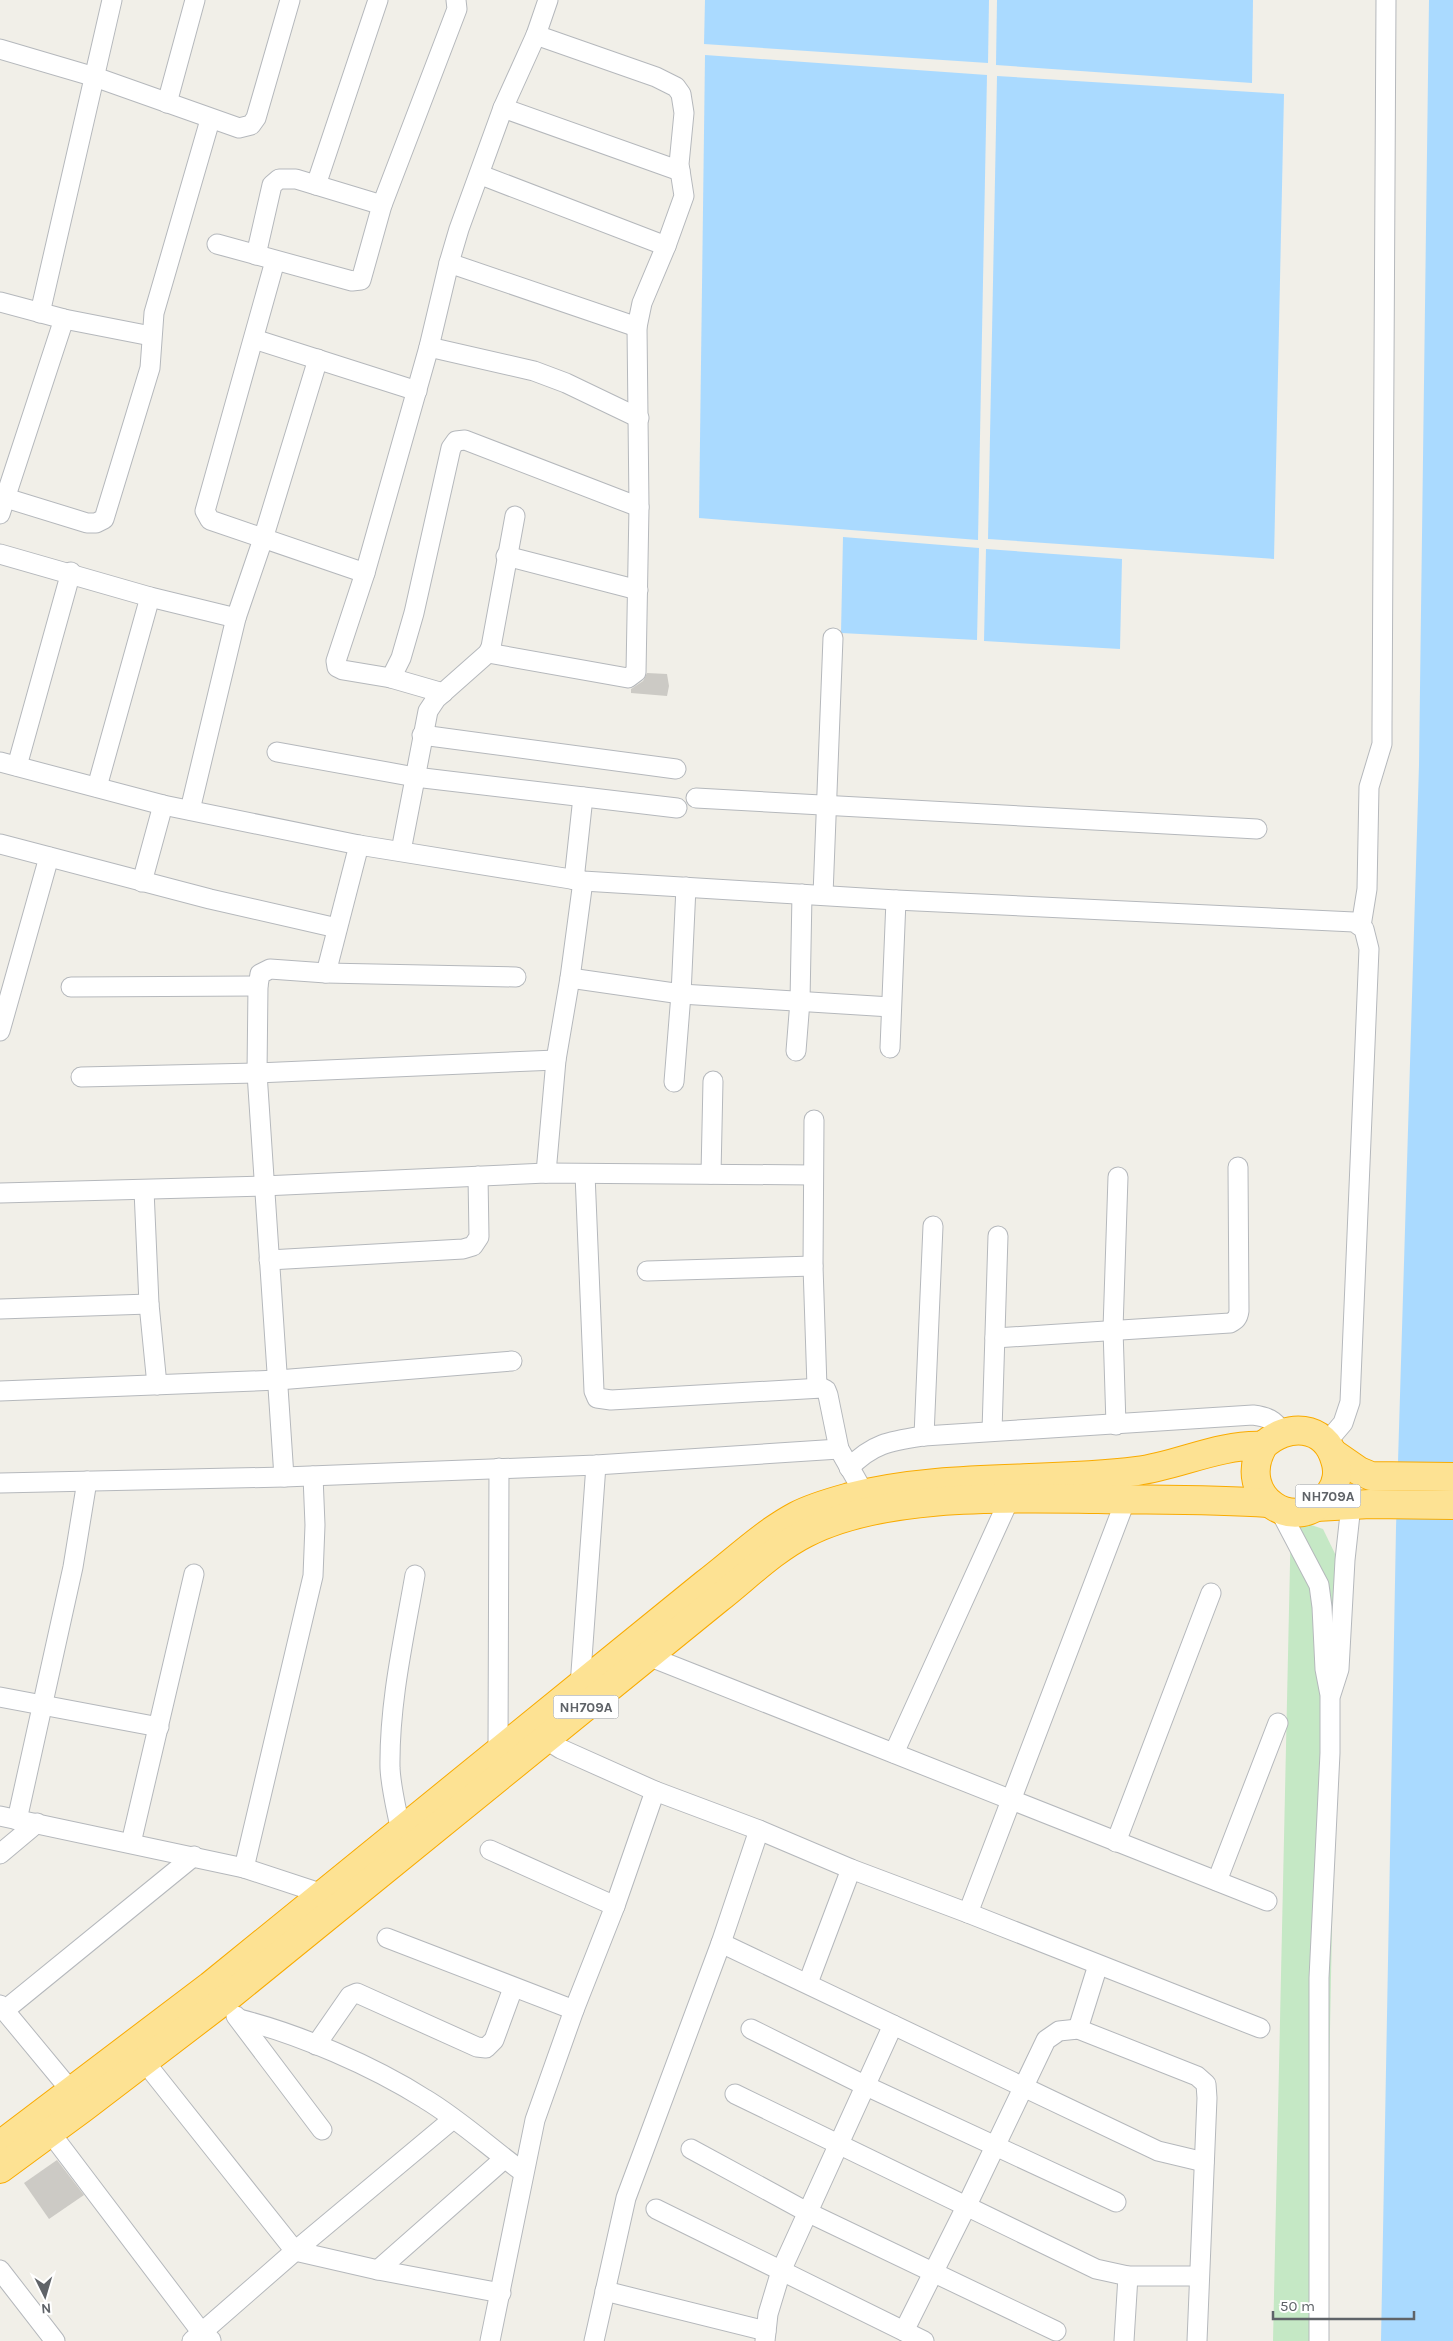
<svg xmlns="http://www.w3.org/2000/svg" width="1453" height="2341" font-family="Karla,sans-serif">
	<style>
		.green { fill: #c5e8c5 }
		.water { fill: #aadaff }
		.building { fill: #cccac5 }
		.lines { fill: none; stroke-linecap: round; stroke-linejoin: round }
		.minor-casing { stroke: #b5b8bc; stroke-width: 21 }
		.highway-casing { stroke: #f9ab00; stroke-width: 30 }
		.minor { stroke: #fff; stroke-width: 19 }
		.highway { stroke: #fde293; stroke-width: 28 }
		.labels { text-anchor: middle; stroke-width: 4; stroke-linejoin: round; paint-order: stroke }
		.shield { fill: #fff; stroke: #8f9295; stroke-width: 1 }
		.shield-label { font-size: 14px; font-weight: bold; fill: #5f6368 }
	</style>
	<rect width="100%" height="100%" fill="#f1efe8"/>
	<!-- green -->
	<polygon class="green" points="1291,1518 1323,1529 1339,1562 1324,2341 1273,2341"/>
	<!-- water -->
	<g class="water">
		<polygon points="705,0 989,0 988,63 704,44"/>
		<polygon points="997,0 1253,0 1252,83 996,65"/>
		<polygon points="1429,0 1453,0 1453,2341 1381,2341 1396,1528 1419,765"/>
		<polygon points="705,55 987,75 978,540 699,518"/>
		<polygon points="997,76 1284,94 1274,559 988,539"/>
		<polygon points="843,537 979,548 977,640 841,633"/>
		<polygon points="986,549 1122,559 1120,649 984,641"/>
	</g>
	<!-- building -->
	<g class="building">
		<polygon points="647,673 667,674 669,686 667,696 631,693 631,689 643,681"/>
		<polygon points="57,2160 84,2195 49,2219 24,2183"/>
	</g>
	<g class="lines">
		<!-- minor casing -->
		<g class="minor-casing">
			<g id="minor">
				<polyline points="0,49 95,77 239,128 251,125 256,118 290,0"/>
				<polyline points="167,103 195,0"/>
				<polyline points="503,108 680,171"/>
				<polyline points="481,175 666,246"/>
				<polyline points="316,185 378,0"/>
				<polyline points="217,244 352,281 361,280 382,205 457,9 456,0"/>
				<polyline points="256,255 272,185 279,179 296,179 382,205"/>
				<polyline points="275,261 205,511 210,520 365,573"/>
				<polyline points="449,263 637,327"/>
				<polyline points="0,302 64,319 151,336"/>
				<polyline points="40,313 112,0"/>
				<polyline points="254,339 417,391"/>
				<polyline points="429,347 534,371 566,383 639,418"/>
				<polyline points="6,498 87,523 96,523 104,519 150,368 154,313 210,120"/>
				<polyline points="0,514 64,319"/>
				<polyline points="0,554 150,597 236,618"/>
				<polyline points="506,556 638,590"/>
				<polyline points="488,653 628,678 636,672 639,507 637,327 642,303 666,246 684,196 679,164 684,113 681,94 676,87 656,77 536,35"/>
				<polyline points="391,678 401,658 414,613 451,448 456,441 465,440 639,507"/>
				<polyline points="443,693 391,678 343,670 337,667 336,661 365,573 429,347 449,263 459,229 503,108 536,35 548,0"/>
				<polyline points="422,735 676,769"/>
				<polyline points="277,752 415,777 677,808"/>
				<polyline points="0,762 163,805 359,845 583,881 896,900 1354,922 1364,929 1369,949 1350,1402 1343,1423 1326,1443"/>
				<polyline points="17,766 71,572"/>
				<polyline points="97,787 150,597"/>
				<polyline points="696,798 1257,829"/>
				<polyline points="190,810 236,618 263,539 318,359"/>
				<polyline points="0,844 210,899 337,928"/>
				<polyline points="401,851 428,711 436,699 488,653 491,647 515,516"/>
				<polyline points="574,880 583,797"/>
				<polyline points="142,882 163,805"/>
				<polyline points="823,895 833,638"/>
				<polyline points="1361,926 1367,889 1369,787 1382,744 1382,727 1386,0"/>
				<polyline points="326,973 359,845"/>
				<polyline points="570,978 681,994 891,1007"/>
				<polyline points="71,987 258,986"/>
				<polyline points="0,1031 49,857"/>
				<polyline points="890,1048 896,900"/>
				<polyline points="796,1051 800,1001 802,894"/>
				<polyline points="81,1077 257,1073 556,1060"/>
				<polyline points="674,1082 681,994 686,887"/>
				<polyline points="814,1120 813,1266 817,1387"/>
				<polyline points="546,1173 556,1060 570,978 583,881"/>
				<polyline points="585,1174 594,1391 597,1398 611,1400 822,1388 826,1390 828,1395 839,1449 864,1493"/>
				<polyline points="711,1174 713,1081"/>
				<polyline points="144,1190 149,1304 157,1385"/>
				<polyline points="0,1193 263,1186 546,1173 813,1175"/>
				<polyline points="269,1260 463,1249 473,1246 479,1237 478,1176"/>
				<polyline points="647,1271 813,1266"/>
				<polyline points="0,1309 149,1304"/>
				<path d="M995,1338l235,-15c6,-3 8,-5 9,-12l-1,-144"/>
				<polyline points="0,1391 278,1380 512,1361"/>
				<polyline points="1116,1425 1113,1329 1118,1177"/>
				<polyline points="992,1431 998,1236"/>
				<polyline points="924,1436 933,1226"/>
				<path d="M849,1468c24,-25 42,-27 75,-32l329,-21c14,2 21,4 29,17"/>
				<polyline points="284,1477 257,1073 258,986 260,974 270,969 326,973 516,977"/>
				<polyline points="0,1483 284,1477 596,1465 839,1449"/>
				<polyline points="1279,1509 1319,1585 1322,1607 1325,1669 1330,1695 1330,1753 1319,1978 1319,2341"/>
				<polyline points="648,1656 1267,1901"/>
				<polyline points="580,1686 596,1465"/>
				<polyline points="1331,1694 1339,1669 1345,1560 1351,1505"/>
				<polyline points="0,1697 159,1727"/>
				<polyline points="539,1732 545,1739 561,1749 655,1791 759,1830 851,1869 968,1913 1260,2028"/>
				<polyline points="498,1751 499,1468"/>
				<polyline points="894,1753 1009,1500"/>
				<polyline points="0,1816 244,1868 323,1894"/>
				<polyline points="17,1820 73,1567 87,1481"/>
				<path d="M401,1832c-4,-21 -10,-43 -11,-64 -1,-65 14,-130 25,-193"/>
				<polyline points="1116,1842 1211,1593"/>
				<polyline points="131,1843 194,1574"/>
				<polyline points="490,1850 615,1906"/>
				<polyline points="0,1854 37,1823"/>
				<polyline points="244,1868 313,1576 315,1525 313,1476"/>
				<polyline points="1217,1881 1278,1723"/>
				<polyline points="968,1913 1126,1499"/>
				<polyline points="387,1938 574,2010"/>
				<polyline points="721,1943 1158,2151 1204,2162"/>
				<polyline points="808,1983 851,1869"/>
				<polyline points="0,2005 72,2092"/>
				<polyline points="5,2010 194,1856"/>
				<polyline points="236,2016 322,2130"/>
				<path d="M239,2019c60,15 134,47 186,80 35,21 65,49 98,73"/>
				<polyline points="751,2029 864,2085 1116,2202"/>
				<polyline points="1078,2029 1098,1965"/>
				<polyline points="316,2045 350,1996 357,1993 477,2047 486,2048 494,2040 513,1988"/>
				<polyline points="144,2061 295,2251 378,2270 501,2293"/>
				<polyline points="735,2094 1096,2269 1128,2276 1199,2276"/>
				<polyline points="43,2123 202,2333 211,2340"/>
				<polyline points="691,2149 807,2212 1056,2331"/>
				<polyline points="656,2209 924,2341"/>
				<polyline points="0,2270 55,2341"/>
				<polyline points="378,2270 504,2159"/>
				<polyline points="605,2291 766,2331"/>
				<polyline points="904,2331 967,2205 1046,2040 1059,2031 1078,2029 1197,2076 1206,2084 1207,2098 1197,2341"/>
				<polyline points="192,2341 295,2251 453,2119"/>
				<polyline points="490,2341 535,2120 574,2010 615,1906 655,1791"/>
				<polyline points="594,2341 626,2198 721,1943 759,1830"/>
				<polyline points="765,2341 768,2314 781,2271 893,2025"/>
				<polyline points="1124,2341 1128,2276"/>
			</g>
		</g>
		<!-- highway casing -->
		<g class="highway-casing">
			<g id="highway">
				<polyline points="1333,1453 1359,1471 1371,1476 1453,1477"/>
				<polyline points="1316,1507 1370,1504 1453,1505"/>
				<path d="M0,2145l210,-159 495,-402c30,-23 59,-51 91,-68 17,-9 36,-14 54,-19 94,-24 191,-14 287,-26 43,-6 82,-27 126,-25 23,-23 62,-22 72,14 4,11 2,24 -5,33 -32,46 -96,4 -67,-47"/>
				<path d="M0,2169l83,-61 140,-107 495,-402c28,-22 56,-50 88,-66 78,-40 204,-35 292,-34 56,1 114,0 170,4"/>
			</g>
		</g>
		<!-- minor -->
		<use href="#minor" class="minor"/>
		<!-- highway -->
		<use href="#highway" class="highway"/>
	</g>
	<g class="labels">
		<!-- shield labels -->
		<g class="shield">
			<rect x="1295.5" y="1484.5" width="65" height="23" rx="4"/>
			<rect x="553.5" y="1695.5" width="65" height="23" rx="4"/>
		</g>
		<g class="shield-label">
			<text x="1328" y="1501">NH709A</text>
			<text x="586" y="1712">NH709A</text>
		</g>
	</g>
	<!-- north arrow -->
	<g transform="translate(45 2296) rotate(175)" stroke="#ffffff" stroke-width="4" paint-order="stroke">
	<path d="M0-4L9 19L0 12L-9 19Z" fill="#5f6368"/>
	<text y="-8" font-size="14" font-weight="bold" text-anchor="middle" fill="#5f6368">N</text>
	</g>
	<!-- scale -->
	<path d="M1273 2311v8h141v-8" fill="none" stroke="#5f6368" stroke-width="2.5"/>
	<text x="1280" y="2311" font-size="15" fill="#5f6368" stroke="#ffffff" stroke-width="4" paint-order="stroke">50 m</text>
</svg>
